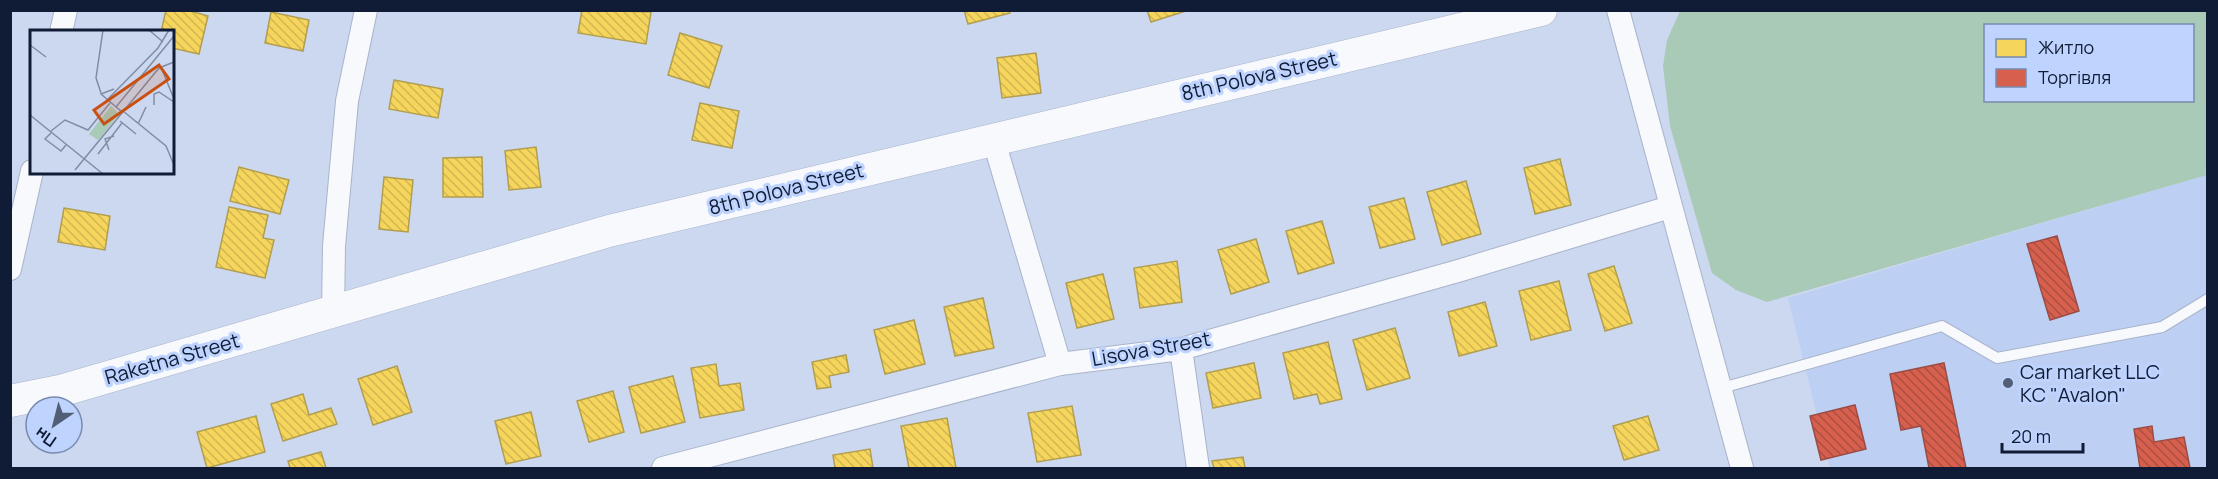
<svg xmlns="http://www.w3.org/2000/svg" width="2218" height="479" font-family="Manrope,sans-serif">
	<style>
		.built { fill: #bdcff2 }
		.green { fill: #a8cab7; fill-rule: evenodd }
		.homes { fill: url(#homes-back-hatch); stroke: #b19e50; stroke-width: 1.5 }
		.shops { fill: url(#shops-back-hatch); stroke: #9b4c46; stroke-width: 1.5 }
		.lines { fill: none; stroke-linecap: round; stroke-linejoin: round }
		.lane-casing { stroke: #a9b4cb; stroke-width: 12 }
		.street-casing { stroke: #a9b4cb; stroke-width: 24 }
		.secondary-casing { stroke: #a9b4cb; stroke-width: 33 }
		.lane { stroke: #f7f9fd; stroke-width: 10 }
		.street { stroke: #f7f9fd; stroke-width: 22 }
		.secondary { stroke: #f7f9fd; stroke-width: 32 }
		.poi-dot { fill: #525e76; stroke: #bed3fd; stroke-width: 2 }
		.labels { text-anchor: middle; stroke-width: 6; stroke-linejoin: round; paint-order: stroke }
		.street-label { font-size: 20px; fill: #101c35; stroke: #bed3fd }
		.poi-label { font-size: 20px; fill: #101c35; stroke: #bed3fd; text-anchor: start }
		.inset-road { fill: none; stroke: #818da5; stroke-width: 1.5 }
		.view { fill: #c85012; fill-opacity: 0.15; stroke: #c85012; stroke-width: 3 }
		.inset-edge { fill: none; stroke: #101c35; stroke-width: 3 }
	</style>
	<defs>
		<pattern id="homes-back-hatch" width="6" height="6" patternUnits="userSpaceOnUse" patternTransform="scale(1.5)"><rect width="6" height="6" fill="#f6d55c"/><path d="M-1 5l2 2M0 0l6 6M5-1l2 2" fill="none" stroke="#d2b651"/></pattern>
		<pattern id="shops-back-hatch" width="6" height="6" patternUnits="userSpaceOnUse" patternTransform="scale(1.5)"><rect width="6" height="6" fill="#d6604d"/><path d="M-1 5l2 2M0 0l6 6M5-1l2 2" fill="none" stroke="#ac4e41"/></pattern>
	</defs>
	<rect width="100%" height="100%" fill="#ccd8ef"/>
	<!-- built -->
	<polygon class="built" points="2207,175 2207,468 1830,468 1788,298"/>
	<!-- green -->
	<path class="green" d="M1680,11h527v164l-440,127 -31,-12 -24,-17 -42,-147 -7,-60 4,-26zM1986,26h206v74h-206z"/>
	<!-- homes -->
	<g class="homes">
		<polygon points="166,10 187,10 208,16 199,54 172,48 172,32 161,32"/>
		<polygon points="582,10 651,12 646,44 578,33"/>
		<polygon points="964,10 1009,10 1010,13 968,24"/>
		<polygon points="1147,10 1189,10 1151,22"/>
		<polygon points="271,12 309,20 303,51 265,43"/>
		<polygon points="680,33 722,46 709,88 668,75"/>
		<polygon points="1036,53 1041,93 1002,98 997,58"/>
		<polygon points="394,80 443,89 438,118 389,109"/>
		<polygon points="700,103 739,111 732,148 692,140"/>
		<polygon points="536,147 541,187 509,190 505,151"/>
		<polygon points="482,157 483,197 443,197 443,158"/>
		<polygon points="1560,159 1571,205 1535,214 1524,168"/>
		<polygon points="239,167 289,180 280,214 230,201"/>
		<polygon points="384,177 413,180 408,232 379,229"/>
		<polygon points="1466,181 1481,234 1442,245 1427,192"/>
		<polygon points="1404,198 1415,239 1380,248 1369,207"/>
		<polygon points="229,207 268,215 263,238 274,240 265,278 216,267"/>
		<polygon points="64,208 110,216 105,250 58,242"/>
		<polygon points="1322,221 1334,263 1298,274 1286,231"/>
		<polygon points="1256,239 1269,282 1231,294 1218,250"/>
		<polygon points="1177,261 1182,302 1140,308 1134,268"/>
		<polygon points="1614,266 1632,323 1605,331 1588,274"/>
		<polygon points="1103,274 1114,319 1077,328 1066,283"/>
		<polygon points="1559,281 1571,330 1531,340 1519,291"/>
		<polygon points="983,298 994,348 955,356 944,307"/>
		<polygon points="1485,302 1497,346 1459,356 1448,312"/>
		<polygon points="914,320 925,364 885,374 874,330"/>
		<polygon points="1395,328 1410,378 1367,390 1353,340"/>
		<polygon points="1328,342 1342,399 1320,404 1317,394 1294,399 1283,353"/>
		<polygon points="846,355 849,372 829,376 831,387 817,389 812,362"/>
		<polygon points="1254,363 1261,398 1213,408 1206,373"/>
		<polygon points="716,364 719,386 740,383 744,410 700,418 691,368"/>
		<polygon points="397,366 412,412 373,425 358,379"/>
		<polygon points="673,376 685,422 641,433 629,387"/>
		<polygon points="613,391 624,432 589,442 577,401"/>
		<polygon points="303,394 309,415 331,408 337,424 283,441 271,404"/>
		<polygon points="1072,406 1081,455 1037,462 1028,413"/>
		<polygon points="531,412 541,456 506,464 495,421"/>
		<polygon points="256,416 265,452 207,468 197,432"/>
		<polygon points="1648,416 1659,450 1624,460 1613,426"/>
		<polygon points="947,418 956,468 909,468 901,426"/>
		<polygon points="870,449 873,468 835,468 833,455"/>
		<polygon points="321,452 326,468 290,468 288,461"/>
		<polygon points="1243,457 1245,468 1214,468 1212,461"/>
	</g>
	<!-- shops -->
	<g class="shops">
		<polygon points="2057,236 2079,311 2050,320 2027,244"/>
		<polygon points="1944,363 1966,468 1929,468 1921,426 1901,430 1890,374"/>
		<polygon points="1855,405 1866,449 1821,460 1810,416"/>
		<polygon points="2152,426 2154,442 2184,437 2190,468 2140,468 2134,429"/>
	</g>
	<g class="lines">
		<!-- lane casing -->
		<g class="lane-casing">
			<polyline id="lane" points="1722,388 1942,326 1997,358 2162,327 2208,299"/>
		</g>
		<!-- street casing -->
		<g class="street-casing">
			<g id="street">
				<polyline points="1618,10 1742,468"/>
				<polyline points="61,32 66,10"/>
				<polyline points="993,138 1060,364"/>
				<polyline points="10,269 32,171"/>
				<polyline points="333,313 334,246 347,101 366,10"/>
				<polyline points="1181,349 1198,468"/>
				<polyline points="663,468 1060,364 1181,349 1458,271 1670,207"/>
			</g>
		</g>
		<!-- secondary casing -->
		<g class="secondary-casing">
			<polyline id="secondary" points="10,401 60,391 609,231 1541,10"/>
		</g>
		<!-- lane -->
		<use href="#lane" class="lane"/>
		<!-- street -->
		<use href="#street" class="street"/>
		<!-- secondary -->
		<use href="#secondary" class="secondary"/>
	</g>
	<!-- markers -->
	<circle class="poi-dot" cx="2008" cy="383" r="6"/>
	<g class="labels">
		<!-- street labels -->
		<g class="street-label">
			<text transform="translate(1259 76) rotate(-13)" y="7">8th Polova Street</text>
			<text transform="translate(786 189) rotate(-14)" y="7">8th Polova Street</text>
			<text transform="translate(1151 349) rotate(-10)" y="7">Lisova Street</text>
			<text transform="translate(172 359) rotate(-16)" y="7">Raketna Street</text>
		</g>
		<!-- poi labels -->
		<g class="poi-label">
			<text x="2020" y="379">Car market LLC<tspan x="2020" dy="23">KC "Avalon"</tspan></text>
		</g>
	</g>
	<!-- overview -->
	<g transform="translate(30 30)">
		<rect width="144" height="144" fill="#ccd8ef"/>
		<path d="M81,76l8,8 -27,34 6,-8 -9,-6z" fill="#a8cab7"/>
		<path class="inset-road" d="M119,0l14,12M0,15l16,12M131,37l13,32M84,59l-13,5 21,18M71,63l-5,-15 7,-48M77,70l51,-52 11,-18M124,75v-11l5,-2 15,10M86,77l58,-71M93,81l43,35 8,19M0,85l73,59M90,91l16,13M108,94l8,-17M21,101l14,-11 23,10 22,-27M21,103l-6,6 16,12 5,-6M79,120l-4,-11 9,-3M68,124l24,-31M45,140l84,-102 15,-6"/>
		<path class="view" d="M129,35l10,14 -65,45 -10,-14z"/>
		<rect width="144" height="144" class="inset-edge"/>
	</g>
	<!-- border -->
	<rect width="2218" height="479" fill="none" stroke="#101c35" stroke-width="24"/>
	<!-- legend -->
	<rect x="1984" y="24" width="210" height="78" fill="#bed3fd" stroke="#788aad" stroke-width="1.5"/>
	<rect x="1996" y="39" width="30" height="18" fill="#f6d55c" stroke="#788aad" stroke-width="1.5"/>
	<text x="2038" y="54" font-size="18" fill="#101c35">Житло</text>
	<rect x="1996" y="69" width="30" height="18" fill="#d6604d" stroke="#788aad" stroke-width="1.5"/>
	<text x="2038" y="84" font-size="18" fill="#101c35">Торгівля</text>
	<!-- north arrow -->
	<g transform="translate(54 425) rotate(215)"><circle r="28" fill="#bed3fd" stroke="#788aad" stroke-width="1.5"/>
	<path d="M0-4.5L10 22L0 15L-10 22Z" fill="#525e76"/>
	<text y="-9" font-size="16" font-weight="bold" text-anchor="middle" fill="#101c35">Пн</text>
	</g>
	<!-- scale -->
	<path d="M2002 443v9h81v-9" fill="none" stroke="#101c35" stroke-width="3"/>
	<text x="2011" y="443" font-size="18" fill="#101c35" stroke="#bed3fd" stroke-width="4.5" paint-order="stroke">20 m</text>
</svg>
